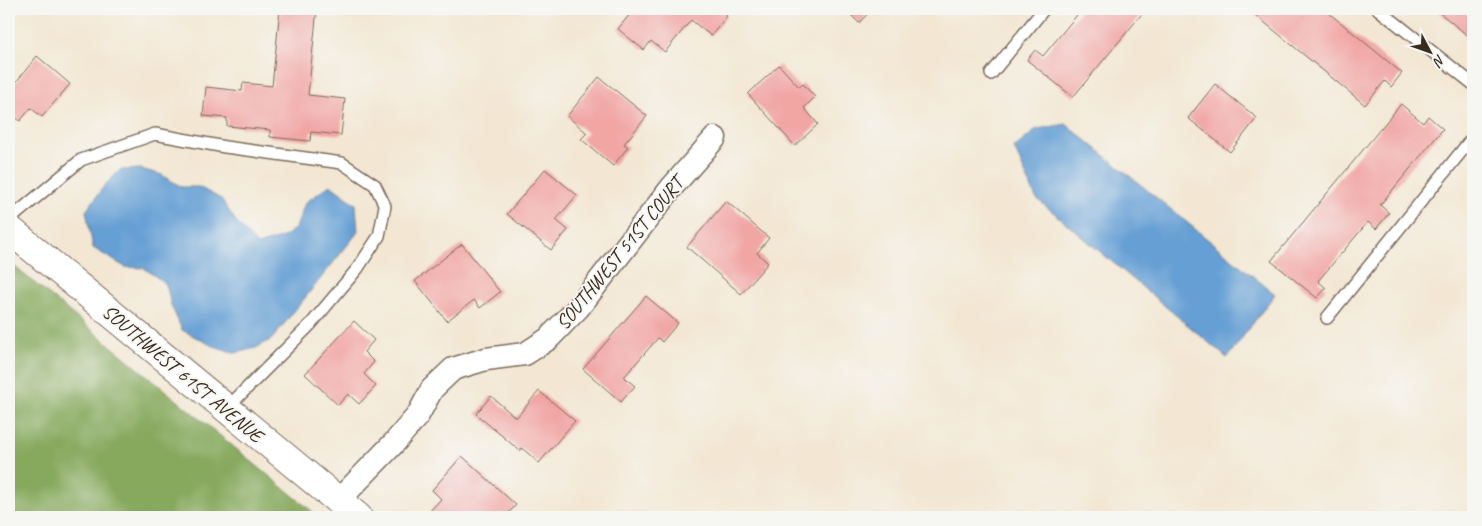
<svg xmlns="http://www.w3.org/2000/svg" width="1482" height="526" font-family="Caveat,sans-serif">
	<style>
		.forest { fill: #86a95d; stroke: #606a3e }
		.water { fill: #659fd4; stroke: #506479 }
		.building { fill: #f1a6a4 }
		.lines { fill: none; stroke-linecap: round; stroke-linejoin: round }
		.service-casing { stroke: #7b6c5d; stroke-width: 14 }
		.minor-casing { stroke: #7b6c5d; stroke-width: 25 }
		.tertiary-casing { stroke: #7b6c5d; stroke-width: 30 }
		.service { stroke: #fff; stroke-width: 11 }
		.minor { stroke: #fff; stroke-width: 22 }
		.tertiary { stroke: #fff; stroke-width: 28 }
		.labels { text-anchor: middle; stroke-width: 4; stroke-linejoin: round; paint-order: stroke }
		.street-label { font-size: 20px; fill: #3b2a1e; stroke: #f6f6f2 }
	</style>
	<rect width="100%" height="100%" fill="#f6f6f2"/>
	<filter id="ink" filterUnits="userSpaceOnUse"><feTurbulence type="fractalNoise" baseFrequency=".02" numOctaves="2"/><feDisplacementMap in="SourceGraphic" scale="10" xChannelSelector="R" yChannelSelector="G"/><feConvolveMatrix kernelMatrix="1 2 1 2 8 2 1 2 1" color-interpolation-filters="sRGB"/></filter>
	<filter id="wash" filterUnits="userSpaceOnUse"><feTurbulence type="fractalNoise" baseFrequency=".0096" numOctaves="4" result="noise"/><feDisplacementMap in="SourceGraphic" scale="20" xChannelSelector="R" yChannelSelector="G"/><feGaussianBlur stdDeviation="1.12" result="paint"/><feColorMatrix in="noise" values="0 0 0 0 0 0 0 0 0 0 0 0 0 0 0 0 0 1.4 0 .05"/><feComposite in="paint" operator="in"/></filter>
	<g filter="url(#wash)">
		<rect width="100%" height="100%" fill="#f3e7d3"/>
		<!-- forest -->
		<polygon class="forest" points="9,262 319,517 9,517"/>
		<!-- water -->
		<g class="water">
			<polygon points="1066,124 1275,294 1227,358 1036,198 1014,148 1037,129"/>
			<polygon points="141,169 162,175 182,187 199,187 221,199 237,223 257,245 283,237 296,228 305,203 330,185 356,204 358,232 272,339 256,348 235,353 211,345 182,330 171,305 166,284 144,268 125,267 93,248 86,211 105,185 120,170"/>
		</g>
		<g id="blocks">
			<!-- building -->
			<g class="building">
				<polygon points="280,9 317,9 308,95 345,99 341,135 311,132 310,141 270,137 270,130 227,126 227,118 203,116 206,87 242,91 243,83 272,86"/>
				<polygon points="634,9 718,9 727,16 711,36 691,20 665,52 651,41 644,50 618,29"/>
				<polygon points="854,9 872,9 859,23 850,14"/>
				<polygon points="1082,9 1146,9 1073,97 1027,60 1035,50 1043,56"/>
				<polygon points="1248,9 1324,9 1402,73 1391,87 1385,81 1365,105"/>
				<polygon points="1435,9 1473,9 1473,40"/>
				<polygon points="37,56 70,84 42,117 31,108 20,121 9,112 9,91"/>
				<polygon points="779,65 799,87 803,84 815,97 804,108 818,124 795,146 748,94"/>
				<polygon points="599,77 647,116 624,144 628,147 613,166 581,139 587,133 567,116"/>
				<polygon points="1215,84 1257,118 1230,152 1188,118"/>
				<polygon points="1401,104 1423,123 1428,116 1443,129 1380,205 1389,213 1376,229 1368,222 1318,281 1326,288 1317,298 1271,261"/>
				<polygon points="545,169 577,195 556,220 568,230 551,250 507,214"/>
				<polygon points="726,201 769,238 757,253 768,263 741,294 687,247"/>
				<polygon points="462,244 500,292 480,308 474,300 447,321 415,281"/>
				<polygon points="646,296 678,323 662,342 658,338 624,377 635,386 621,402 583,369"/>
				<polygon points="354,321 374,340 364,352 374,362 364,374 376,386 359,404 348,394 338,405 305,374"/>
				<polygon points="539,391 575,421 539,463 522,448 520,451 476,414 491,396 516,418"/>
				<polygon points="462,456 516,505 505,517 438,517 430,511 441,499 432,490"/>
			</g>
		</g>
	</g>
	<g filter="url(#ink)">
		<use href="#blocks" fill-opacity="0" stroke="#7b6c5d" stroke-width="1"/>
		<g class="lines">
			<!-- service casing -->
			<g class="service-casing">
				<g id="service">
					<polyline points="1378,9 1473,84"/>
					<polyline points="991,74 1044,9"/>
					<polyline points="9,220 81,160 155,134 225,147 342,163 375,185 385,206 379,236 358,268 311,324 226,409"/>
					<polyline points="1327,318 1473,137"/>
				</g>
			</g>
			<!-- minor casing -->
			<g class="minor-casing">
				<polyline id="minor" points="338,501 395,442 418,415 432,389 453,369 486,359 525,354 548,339 579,307 672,187 715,138"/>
			</g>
			<!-- tertiary casing -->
			<g class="tertiary-casing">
				<polyline id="tertiary" points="9,229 358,517"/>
			</g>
			<!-- service -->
			<use href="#service" class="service"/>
			<!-- minor -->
			<use href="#minor" class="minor"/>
			<!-- tertiary -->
			<use href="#tertiary" class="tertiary"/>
		</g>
	</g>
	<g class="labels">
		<!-- street labels -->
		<g class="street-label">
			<text transform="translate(619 253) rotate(-51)" y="7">SOUTHWEST 51ST COURT</text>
			<text transform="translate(183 373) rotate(40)" y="7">SOUTHWEST 61ST AVENUE</text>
		</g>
	</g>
	<!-- margin -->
	<rect width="1482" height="526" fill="none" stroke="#f6f6f2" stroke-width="30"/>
	<!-- north arrow -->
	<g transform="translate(1430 52) rotate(131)" stroke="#f6f6f2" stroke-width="4" paint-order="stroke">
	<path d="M0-4L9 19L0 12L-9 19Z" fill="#3b2a1e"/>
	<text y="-8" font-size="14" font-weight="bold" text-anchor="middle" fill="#3b2a1e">N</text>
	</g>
</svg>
